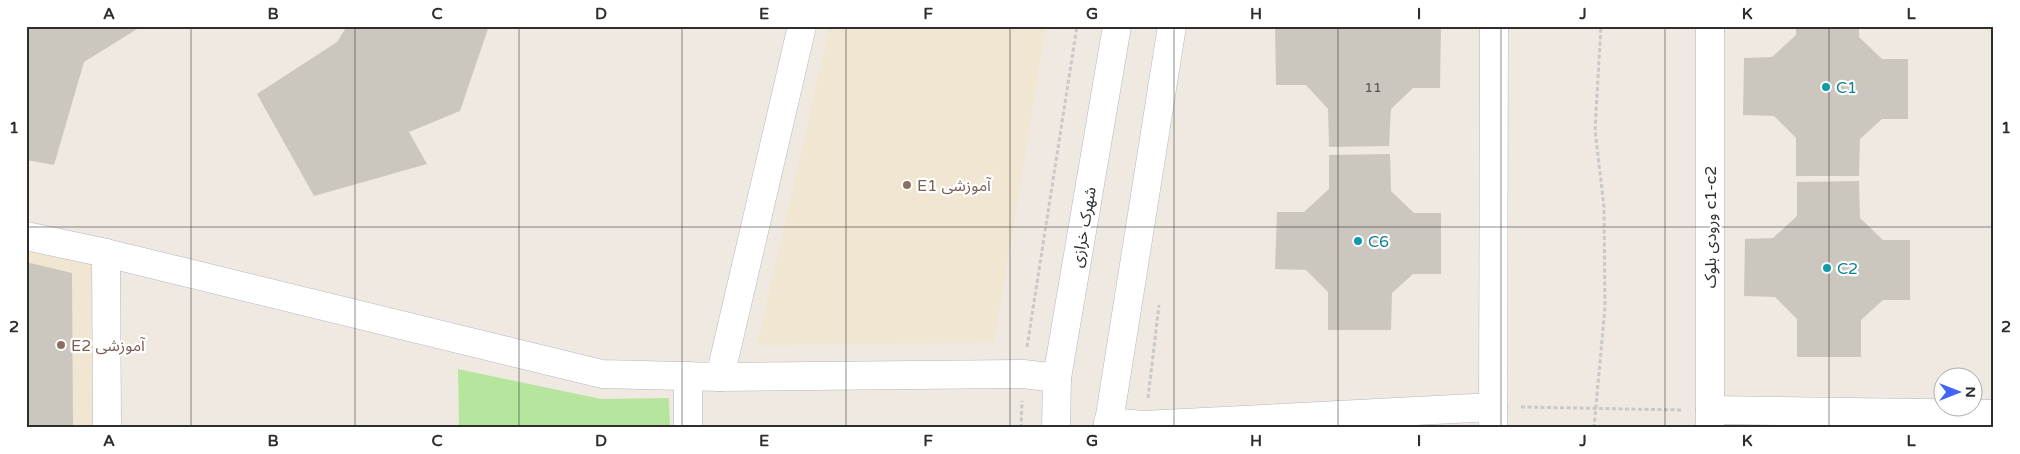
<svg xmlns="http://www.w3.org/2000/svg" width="2020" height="454" font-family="'Varela Round','Noto Sans Arabic',sans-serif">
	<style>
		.education { fill: #f0e6d1 }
		.green { fill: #b6e59e }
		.building { fill: #cbc7bf }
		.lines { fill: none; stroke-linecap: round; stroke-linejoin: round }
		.minor-casing { stroke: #b4b7c1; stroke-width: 29 }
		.path { stroke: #c9c9c9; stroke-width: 3; stroke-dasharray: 4 2.5; stroke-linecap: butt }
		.minor { stroke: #fff; stroke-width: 28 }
		.grid { fill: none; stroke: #2e2e2e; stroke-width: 1; stroke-opacity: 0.55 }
		.culture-dot { fill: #0f9aa8; stroke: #fff; stroke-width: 2 }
		.education-dot { fill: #8d6e63; stroke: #fff; stroke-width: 2 }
		.labels { text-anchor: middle; stroke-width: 4.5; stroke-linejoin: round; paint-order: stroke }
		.number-label { font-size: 14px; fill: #555452 }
		.culture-label { font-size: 16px; fill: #0d838f; stroke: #fff; text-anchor: start }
		.education-label { font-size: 16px; fill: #785e54; stroke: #fff; text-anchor: start }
		.street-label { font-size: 16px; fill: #2e2e2e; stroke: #fff }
		.neatline { fill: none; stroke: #2e2e2e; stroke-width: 2 }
		.grid-label { font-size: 16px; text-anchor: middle; font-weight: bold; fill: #2e2e2e }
	</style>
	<rect width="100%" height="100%" fill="#efe9e1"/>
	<!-- education -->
	<g class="education">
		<polygon points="830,26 1046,26 994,343 757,345"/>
		<polygon points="26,247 94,263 97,428 26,428"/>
	</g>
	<!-- green -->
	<polygon class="green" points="458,369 601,399 669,398 670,428 459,428"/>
	<!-- building -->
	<g class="building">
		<polygon points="26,26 142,26 84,62 54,165 26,160"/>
		<polygon points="347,26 489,26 460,111 409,132 427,164 314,196 257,94 337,42"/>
		<polygon points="1304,26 1441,27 1440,88 1413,88 1391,109 1389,146 1329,147 1328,109 1306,85 1276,85 1275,27"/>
		<polygon points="1796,26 1859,26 1859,37 1882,59 1908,59 1908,119 1882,119 1860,139 1859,176 1796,176 1796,138 1774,116 1743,115 1744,58 1772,57 1796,35"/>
		<polygon points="1390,154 1391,191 1414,213 1441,213 1441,274 1413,274 1392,293 1391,330 1328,330 1328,292 1306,270 1275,269 1277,212 1304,212 1329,189 1329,155"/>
		<polygon points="1859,181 1860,218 1883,240 1910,240 1910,300 1883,300 1861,320 1861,357 1797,357 1797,319 1775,297 1744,296 1745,239 1773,238 1797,216 1797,182"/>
		<polygon points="26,262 72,273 73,428 26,428"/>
	</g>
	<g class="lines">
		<!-- minor casing -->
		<g class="minor-casing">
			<g id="minor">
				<polyline points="26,236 106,253 602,374 720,377 1023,374 1057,378"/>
				<polyline points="106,253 107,428"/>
				<polyline points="688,376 688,428"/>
				<polyline points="720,377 802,26"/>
				<polyline points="1710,410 1994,414"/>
				<polyline points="1108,422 1144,425 1493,407"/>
				<polyline points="1056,428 1057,378 1117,26"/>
				<polyline points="1108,428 1172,26"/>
				<polyline points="1493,428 1494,26"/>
				<polyline points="1710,428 1710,26"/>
			</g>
		</g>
		<!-- path -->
		<g class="path">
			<polyline points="1027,347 1077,26"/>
			<polyline points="1148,398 1159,305"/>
			<polyline points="1521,407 1682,410"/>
			<polyline points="1021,428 1022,401"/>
			<polyline points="1594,428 1605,307 1604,207 1595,130 1601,26"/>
		</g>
		<!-- minor -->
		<use href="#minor" class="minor"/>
	</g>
	<!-- grid -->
	<path class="grid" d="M191,26v402M355,26v402M519,26v402M682,26v402M846,26v402M1010,26v402M1174,26v402M1338,26v402M1501,26v402M1665,26v402M1829,26v402M26,227h1968"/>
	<!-- markers -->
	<g class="culture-dot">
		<circle cx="1826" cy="87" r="5"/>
		<circle cx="1358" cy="241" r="5"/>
		<circle cx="1827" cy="268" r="5"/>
	</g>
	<g class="education-dot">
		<circle cx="907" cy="185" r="5"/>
		<circle cx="61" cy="345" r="5"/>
	</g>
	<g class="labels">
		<!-- number labels -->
		<g class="number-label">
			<text x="1373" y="92">11</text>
		</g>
		<!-- culture labels -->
		<g class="culture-label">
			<text x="1836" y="93">C1</text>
			<text x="1368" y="247">C6</text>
			<text x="1837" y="274">C2</text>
		</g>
		<!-- education labels -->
		<g class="education-label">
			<text x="917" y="191">E1 آموزشی</text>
			<text x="71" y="351">E2 آموزشی</text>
		</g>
		<!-- street labels -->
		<g class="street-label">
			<text transform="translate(1083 227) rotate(-80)" y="6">شهرک خرازی</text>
			<text transform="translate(1710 227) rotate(-90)" y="6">ورودی بلوک c1-c2</text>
		</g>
	</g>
	<!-- border -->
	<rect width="2020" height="454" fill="none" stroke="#ffffff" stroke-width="55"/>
	<!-- north arrow -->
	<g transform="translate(1958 392) rotate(90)"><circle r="24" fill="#ffffff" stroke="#ababab"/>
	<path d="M0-4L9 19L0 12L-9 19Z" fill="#4264fb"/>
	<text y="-8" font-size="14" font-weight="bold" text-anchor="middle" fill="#2e2e2e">N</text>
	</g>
	<rect x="28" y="28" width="1964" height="398" class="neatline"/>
	<g class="grid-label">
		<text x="109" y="19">A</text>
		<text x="273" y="19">B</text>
		<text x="437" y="19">C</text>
		<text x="601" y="19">D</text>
		<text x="764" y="19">E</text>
		<text x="928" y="19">F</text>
		<text x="1092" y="19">G</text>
		<text x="1256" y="19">H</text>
		<text x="1419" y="19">I</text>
		<text x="1583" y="19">J</text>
		<text x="1747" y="19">K</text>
		<text x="1911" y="19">L</text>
		<text x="14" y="133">1</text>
		<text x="2006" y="133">1</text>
		<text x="14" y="332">2</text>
		<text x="2006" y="332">2</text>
		<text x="109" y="446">A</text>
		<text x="273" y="446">B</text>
		<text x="437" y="446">C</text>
		<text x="601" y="446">D</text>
		<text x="764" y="446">E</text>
		<text x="928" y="446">F</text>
		<text x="1092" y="446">G</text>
		<text x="1256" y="446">H</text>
		<text x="1419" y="446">I</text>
		<text x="1583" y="446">J</text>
		<text x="1747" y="446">K</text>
		<text x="1911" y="446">L</text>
	</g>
</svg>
